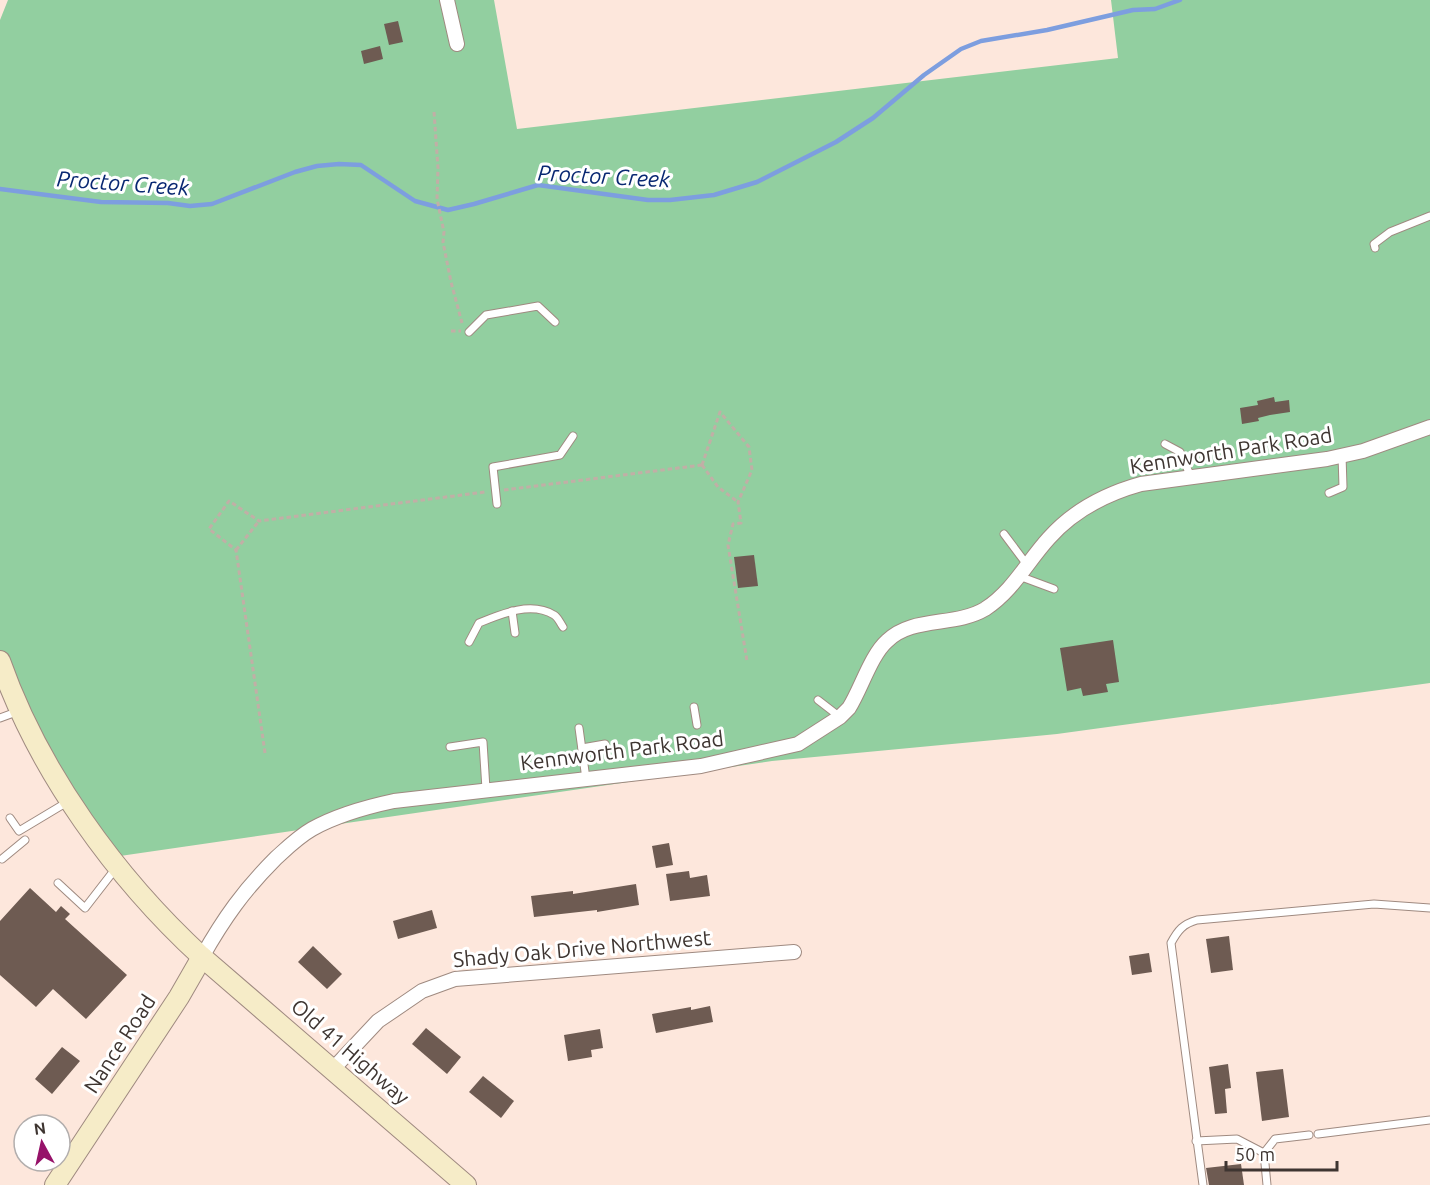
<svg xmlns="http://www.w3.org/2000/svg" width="1430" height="1185" font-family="Ubuntu,sans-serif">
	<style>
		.green { fill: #92cfa0 }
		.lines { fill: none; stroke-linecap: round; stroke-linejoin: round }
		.stream { stroke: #7d9edf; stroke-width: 4.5 }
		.building { fill: #6e5b52 }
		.lane-casing { stroke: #9f8a80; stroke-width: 9 }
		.street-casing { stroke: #9f8a80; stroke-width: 16 }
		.secondary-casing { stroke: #9f8a80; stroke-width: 22 }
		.path { stroke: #c1afa6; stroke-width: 3; stroke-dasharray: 4.5 3; stroke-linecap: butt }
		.lane { stroke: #fff; stroke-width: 7 }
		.street { stroke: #fff; stroke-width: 14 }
		.secondary { stroke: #f6ecc8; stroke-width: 20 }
		.labels { text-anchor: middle; stroke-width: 6; stroke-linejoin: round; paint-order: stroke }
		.street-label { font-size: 21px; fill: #3e3531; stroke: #fff }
		.water-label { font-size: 22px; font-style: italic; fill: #092872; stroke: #fff }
	</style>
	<rect width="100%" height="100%" fill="#fde7dc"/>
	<!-- green -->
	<polygon class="green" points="8,0 494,0 517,129 1118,58 1111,0 1430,0 1430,683 1057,734 772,761 120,856 36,749 0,658 0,20"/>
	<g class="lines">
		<!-- stream -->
		<polyline class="stream" points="0,189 101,202 168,203 190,206 212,204 295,172 317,166 339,164 361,165 415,201 448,210 474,204 538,185 648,200 670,200 714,195 757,182 836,142 873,118 924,75 961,49 981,41 1047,30 1133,10 1155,9 1180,0"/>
	</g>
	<!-- building -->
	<g class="building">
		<polygon points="398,21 403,42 389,45 384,24"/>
		<polygon points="380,46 383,59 364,64 361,51"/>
		<polygon points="1274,397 1275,402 1289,400 1290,412 1270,415 1258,418 1259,421 1242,424 1240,408 1258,405 1257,401"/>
		<polygon points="754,555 758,586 738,588 734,557"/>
		<polygon points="1113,640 1119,682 1106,684 1108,692 1083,696 1081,688 1067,691 1060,648"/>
		<polygon points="669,843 673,865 656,868 652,846"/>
		<polygon points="689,871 690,878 707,875 710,896 670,901 666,874"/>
		<polygon points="636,884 639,905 597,912 597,910 534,917 531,896 573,891 573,894"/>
		<polygon points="30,888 56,912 61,906 70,914 65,919 127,975 86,1019 53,989 36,1007 0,975 0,921"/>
		<polygon points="432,910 437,928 398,939 393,921"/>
		<polygon points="1229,936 1233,970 1211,973 1206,939"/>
		<polygon points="313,946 342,974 327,989 298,962"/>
		<polygon points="1149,953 1152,972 1132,975 1129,956"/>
		<polygon points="710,1006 713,1022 656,1033 652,1014 691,1007 691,1010"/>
		<polygon points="426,1028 461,1057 447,1074 412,1044"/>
		<polygon points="600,1029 603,1048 591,1050 592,1057 568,1061 564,1035"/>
		<polygon points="62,1047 80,1061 52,1094 35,1079"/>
		<polygon points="1228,1064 1231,1088 1225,1089 1227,1113 1215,1114 1209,1067"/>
		<polygon points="1283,1069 1289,1117 1262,1121 1256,1072"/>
		<polygon points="483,1076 514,1101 501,1118 469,1092"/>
		<polygon points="1241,1164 1244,1185 1209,1185 1206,1168"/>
	</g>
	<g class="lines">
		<!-- lane casing -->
		<g class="lane-casing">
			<g id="lane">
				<polyline points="1375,248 1374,244 1390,232 1430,216"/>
				<polyline points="469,332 486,315 538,306 555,322"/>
				<polyline points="1165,444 1180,452 1191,477"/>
				<polyline points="1329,493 1343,487 1342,455"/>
				<polyline points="497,504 493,467 560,455 573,436"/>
				<polyline points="1004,534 1028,566"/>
				<polyline points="1019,576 1054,589"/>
				<polyline points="512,611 515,633"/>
				<path d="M469,642l10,-19c22,-9 52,-22 75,-8 4,2 6,8 9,12"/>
				<polyline points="818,700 840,717"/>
				<polyline points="694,707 697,725"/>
				<polyline points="0,718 19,711"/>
				<polyline points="579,728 586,779"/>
				<polyline points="450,747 483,742 486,789"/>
				<polyline points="582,748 605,744"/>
				<polyline points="10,818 19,831 69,801"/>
				<polyline points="2,859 25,840"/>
				<polyline points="58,883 85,908 116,868"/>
				<polyline points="1318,1134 1430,1120"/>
				<polyline points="1196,1141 1237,1139 1264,1153 1267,1185"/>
				<polyline points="1264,1153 1275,1139 1309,1135"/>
				<path d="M1203,1185l-32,-242c7,-13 12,-19 26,-23l177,-16 56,4"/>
			</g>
		</g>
		<!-- street casing -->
		<g class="street-casing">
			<g id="street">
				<polyline points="447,0 457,44"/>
				<path d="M202,957c22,-39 42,-67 74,-99 11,-10 22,-21 36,-29 25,-14 54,-22 82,-28l307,-35 97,-22 42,-27 9,-9c12,-19 22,-53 38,-67 25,-25 68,-14 98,-32 28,-18 42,-47 64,-71 25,-28 56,-44 92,-54l186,-25 36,-8 67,-24"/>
				<polyline points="333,1069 378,1021 422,991 455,979 794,952"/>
			</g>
		</g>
		<!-- secondary casing -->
		<g class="secondary-casing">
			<g id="secondary">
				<path d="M0,661c39,111 116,217 202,296l264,228"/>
				<polyline points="55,1185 179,997 202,957"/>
			</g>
		</g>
		<!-- path -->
		<g class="path">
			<polyline points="434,112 438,168 437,199 444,232 443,242 451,282 462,323"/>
			<polyline points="451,331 461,331"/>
			<polyline points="702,465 720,412 749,447 752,470 738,502 741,523 733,524 728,545 747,661"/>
			<polyline points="702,465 718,487 738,502"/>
			<polyline points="504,490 702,465"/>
			<polyline points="236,550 259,521"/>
			<polyline points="265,753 236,550 209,529 229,501 259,521 485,492"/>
		</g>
		<!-- lane -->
		<use href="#lane" class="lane"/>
		<!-- street -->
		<use href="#street" class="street"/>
		<!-- secondary -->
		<use href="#secondary" class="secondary"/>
	</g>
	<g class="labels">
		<!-- street labels -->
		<g class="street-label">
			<text transform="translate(1231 451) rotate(-9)" y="7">Kennworth Park Road</text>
			<text transform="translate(622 751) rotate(-7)" y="7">Kennworth Park Road</text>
			<text transform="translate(582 949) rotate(-5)" y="7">Shady Oak Drive Northwest</text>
			<text transform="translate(120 1044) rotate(-57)" y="7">Nance Road</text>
			<text transform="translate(350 1052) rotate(41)" y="7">Old 41 Highway</text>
		</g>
		<!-- water labels -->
		<g class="water-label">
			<text transform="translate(604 176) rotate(3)" y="8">Proctor Creek</text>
			<text transform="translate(123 183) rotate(4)" y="8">Proctor Creek</text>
		</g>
	</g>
	<!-- north arrow -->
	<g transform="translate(42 1143) rotate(352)"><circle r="28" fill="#ffffff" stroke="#b2aead" stroke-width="1.5"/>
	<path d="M0-4.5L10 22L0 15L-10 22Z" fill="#961269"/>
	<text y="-9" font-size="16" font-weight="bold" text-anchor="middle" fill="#3e3531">N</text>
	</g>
	<!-- scale -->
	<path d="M1226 1161v9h111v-9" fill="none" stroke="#3e3531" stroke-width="3"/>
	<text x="1235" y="1161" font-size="18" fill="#3e3531" stroke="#ffffff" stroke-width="4.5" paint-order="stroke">50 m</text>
</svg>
